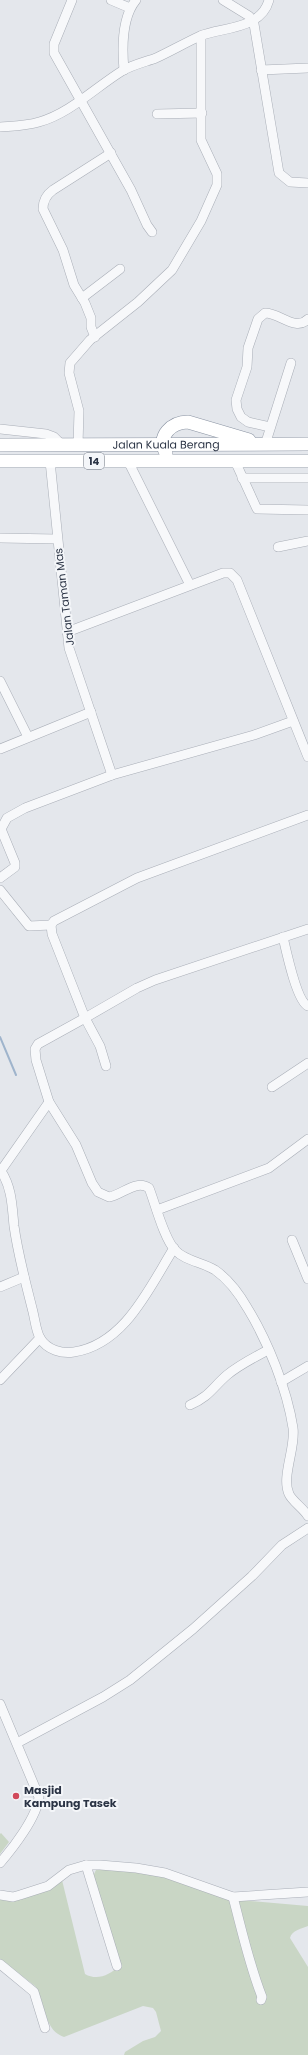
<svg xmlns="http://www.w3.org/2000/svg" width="308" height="2055" font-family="Poppins,sans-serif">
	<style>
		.green { fill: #c9d6c5 }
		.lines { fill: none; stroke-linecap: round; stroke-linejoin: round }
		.stream { stroke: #9fb4cc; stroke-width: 2 }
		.minor-casing { stroke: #a9aeb7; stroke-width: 10 }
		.highway-casing { stroke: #8b94a3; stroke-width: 14 }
		.minor { stroke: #f7f8fa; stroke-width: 9 }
		.highway { stroke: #fff; stroke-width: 13 }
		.poi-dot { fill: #d1495b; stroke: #f4f6f9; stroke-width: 1.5 }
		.labels { text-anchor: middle; stroke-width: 4; stroke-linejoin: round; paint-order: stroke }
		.shield { fill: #f4f6f9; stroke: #676e7b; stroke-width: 1 }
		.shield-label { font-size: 10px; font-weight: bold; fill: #2b3445 }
		.street-label { font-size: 11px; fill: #2b3445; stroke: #f4f6f9 }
		.poi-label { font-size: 11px; font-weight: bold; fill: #2b3445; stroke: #f4f6f9; text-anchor: start }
	</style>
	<rect width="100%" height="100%" fill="#e4e7ec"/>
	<!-- green -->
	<g class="green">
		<polygon points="1,1833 9,1842 0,1854 0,1834"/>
		<path d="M100,1868l62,8 76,24 70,6v20c-7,3 -16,4 -18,12l18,29v88h-184l1,-3 18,-11 12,-4 6,-6 -5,-19 -3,-4 -10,-2 -79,31c-21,-7 -18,-35 -29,-51l-35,-27v-61l62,-18 23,94c12,7 25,1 34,-8l-26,-90 3,-6z"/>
	</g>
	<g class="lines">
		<!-- stream -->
		<polyline class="stream" points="0,1037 16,1075"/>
		<!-- minor casing -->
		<g class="minor-casing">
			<g id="minor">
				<polyline points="72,0 54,44 54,53 131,190 147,225 152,232"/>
				<polyline points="111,0 130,8"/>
				<polyline points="223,0 249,16 254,24 279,173 290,182 308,183"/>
				<path d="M124,70c-2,-22 -2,-53 12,-70"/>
				<polyline points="261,70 308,68"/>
				<polyline points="157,114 202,113"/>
				<path d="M0,127c13,-1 26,-1 39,-5 30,-8 57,-35 83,-51 10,-6 23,-9 34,-13 15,-7 29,-15 44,-22 22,-9 61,-6 69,-36"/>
				<polyline points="82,298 120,269"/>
				<path d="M95,337l-4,-10v-9l-6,-15 -11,-18 -11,-35 -20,-41c0,-8 3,-14 10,-19l58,-37"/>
				<path d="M270,427l-22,-5 -7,-5 -4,-8 -1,-9 11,-33 1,-19 10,-29 7,-6c15,0 31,19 43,6"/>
				<polyline points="0,429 46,434 54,437 62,445"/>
				<polyline points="78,445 79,411 69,373 70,363 90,340 138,302 172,270 201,221 217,185 217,174 201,140 201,36"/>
				<polyline points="265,445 291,363"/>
				<polyline points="50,461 69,648 112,775"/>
				<polyline points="128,461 190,585"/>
				<polyline points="235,461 257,509 308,510"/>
				<polyline points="242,478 308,478"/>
				<polyline points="0,538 57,539"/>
				<polyline points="278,547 308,541"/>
				<polyline points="67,632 223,573 230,573 237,580 308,757"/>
				<polyline points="0,681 28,737"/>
				<polyline points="0,749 91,712"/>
				<path d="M308,815l-171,63 -83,43 -3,4 1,9 33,84 -47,26 -3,5 1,11 13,42 27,43 16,38 6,9 11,5c13,-2 27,-18 40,-9 6,15 15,51 26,62 10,11 27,12 40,20 13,9 25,25 33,39 20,33 39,80 45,119 3,19 -12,49 -4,66 3,7 14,14 19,22"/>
				<polyline points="0,878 15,867 15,863 1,829 7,818 25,808 112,775 254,735 293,721"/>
				<polyline points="0,890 29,926 51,925"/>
				<path d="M283,937c3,13 14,65 25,69"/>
				<polyline points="106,1066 100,1046 85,1018 137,988 155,980 308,929"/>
				<polyline points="272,1087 308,1063"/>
				<path d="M1,1171c11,17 11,35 13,55 4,29 12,58 19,86 2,8 3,19 7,26 7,12 22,16 34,14 51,-8 75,-64 100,-104"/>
				<polyline points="0,1172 49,1102"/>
				<polyline points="157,1210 269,1168 308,1139"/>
				<polyline points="292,1240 308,1279"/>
				<polyline points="0,1287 24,1277"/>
				<polyline points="0,1380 40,1338"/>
				<polyline points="281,1382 308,1366"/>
				<path d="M190,1405c20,-9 22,-17 37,-30 12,-10 26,-17 41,-25"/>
				<path d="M0,1704l39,93c-2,20 -26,51 -39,66"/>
				<polyline points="17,1743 103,1697 130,1680 193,1629 252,1576 282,1545 308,1528"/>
				<polyline points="86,1865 117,1966"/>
				<polyline points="0,1895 13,1897 20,1895 48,1886 69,1870 86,1865 100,1865 136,1868 165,1873 233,1897 308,1892"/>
				<path d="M233,1897c9,34 16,67 29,100l-1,3"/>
				<polyline points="0,1964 34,1992 45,2028"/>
			</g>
		</g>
		<!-- highway casing -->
		<g class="highway-casing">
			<g id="highway">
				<path id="s1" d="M0,445l308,-1"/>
				<path d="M166,453c-10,-17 6,-31 22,-31l61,18"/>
				<polyline points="0,461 308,461"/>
			</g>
		</g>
		<!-- minor -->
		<use href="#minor" class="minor"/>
		<!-- highway -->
		<use href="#highway" class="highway"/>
	</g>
	<!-- markers -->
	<circle class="poi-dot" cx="16" cy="1796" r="4"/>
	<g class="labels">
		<!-- shield labels -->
		<rect class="shield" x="84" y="453" width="20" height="16" rx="3"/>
		<g class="shield-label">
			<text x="94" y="465">14</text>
		</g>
		<!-- street labels -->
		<g class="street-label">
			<text dy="4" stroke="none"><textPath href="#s1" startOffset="166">Jalan Kuala Berang</textPath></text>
			<text transform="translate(64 597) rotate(-97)" y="4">Jalan Taman Mas</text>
		</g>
		<!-- poi labels -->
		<g class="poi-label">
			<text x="24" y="1794">Masjid<tspan x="24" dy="13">Kampung Tasek</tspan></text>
		</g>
	</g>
</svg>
